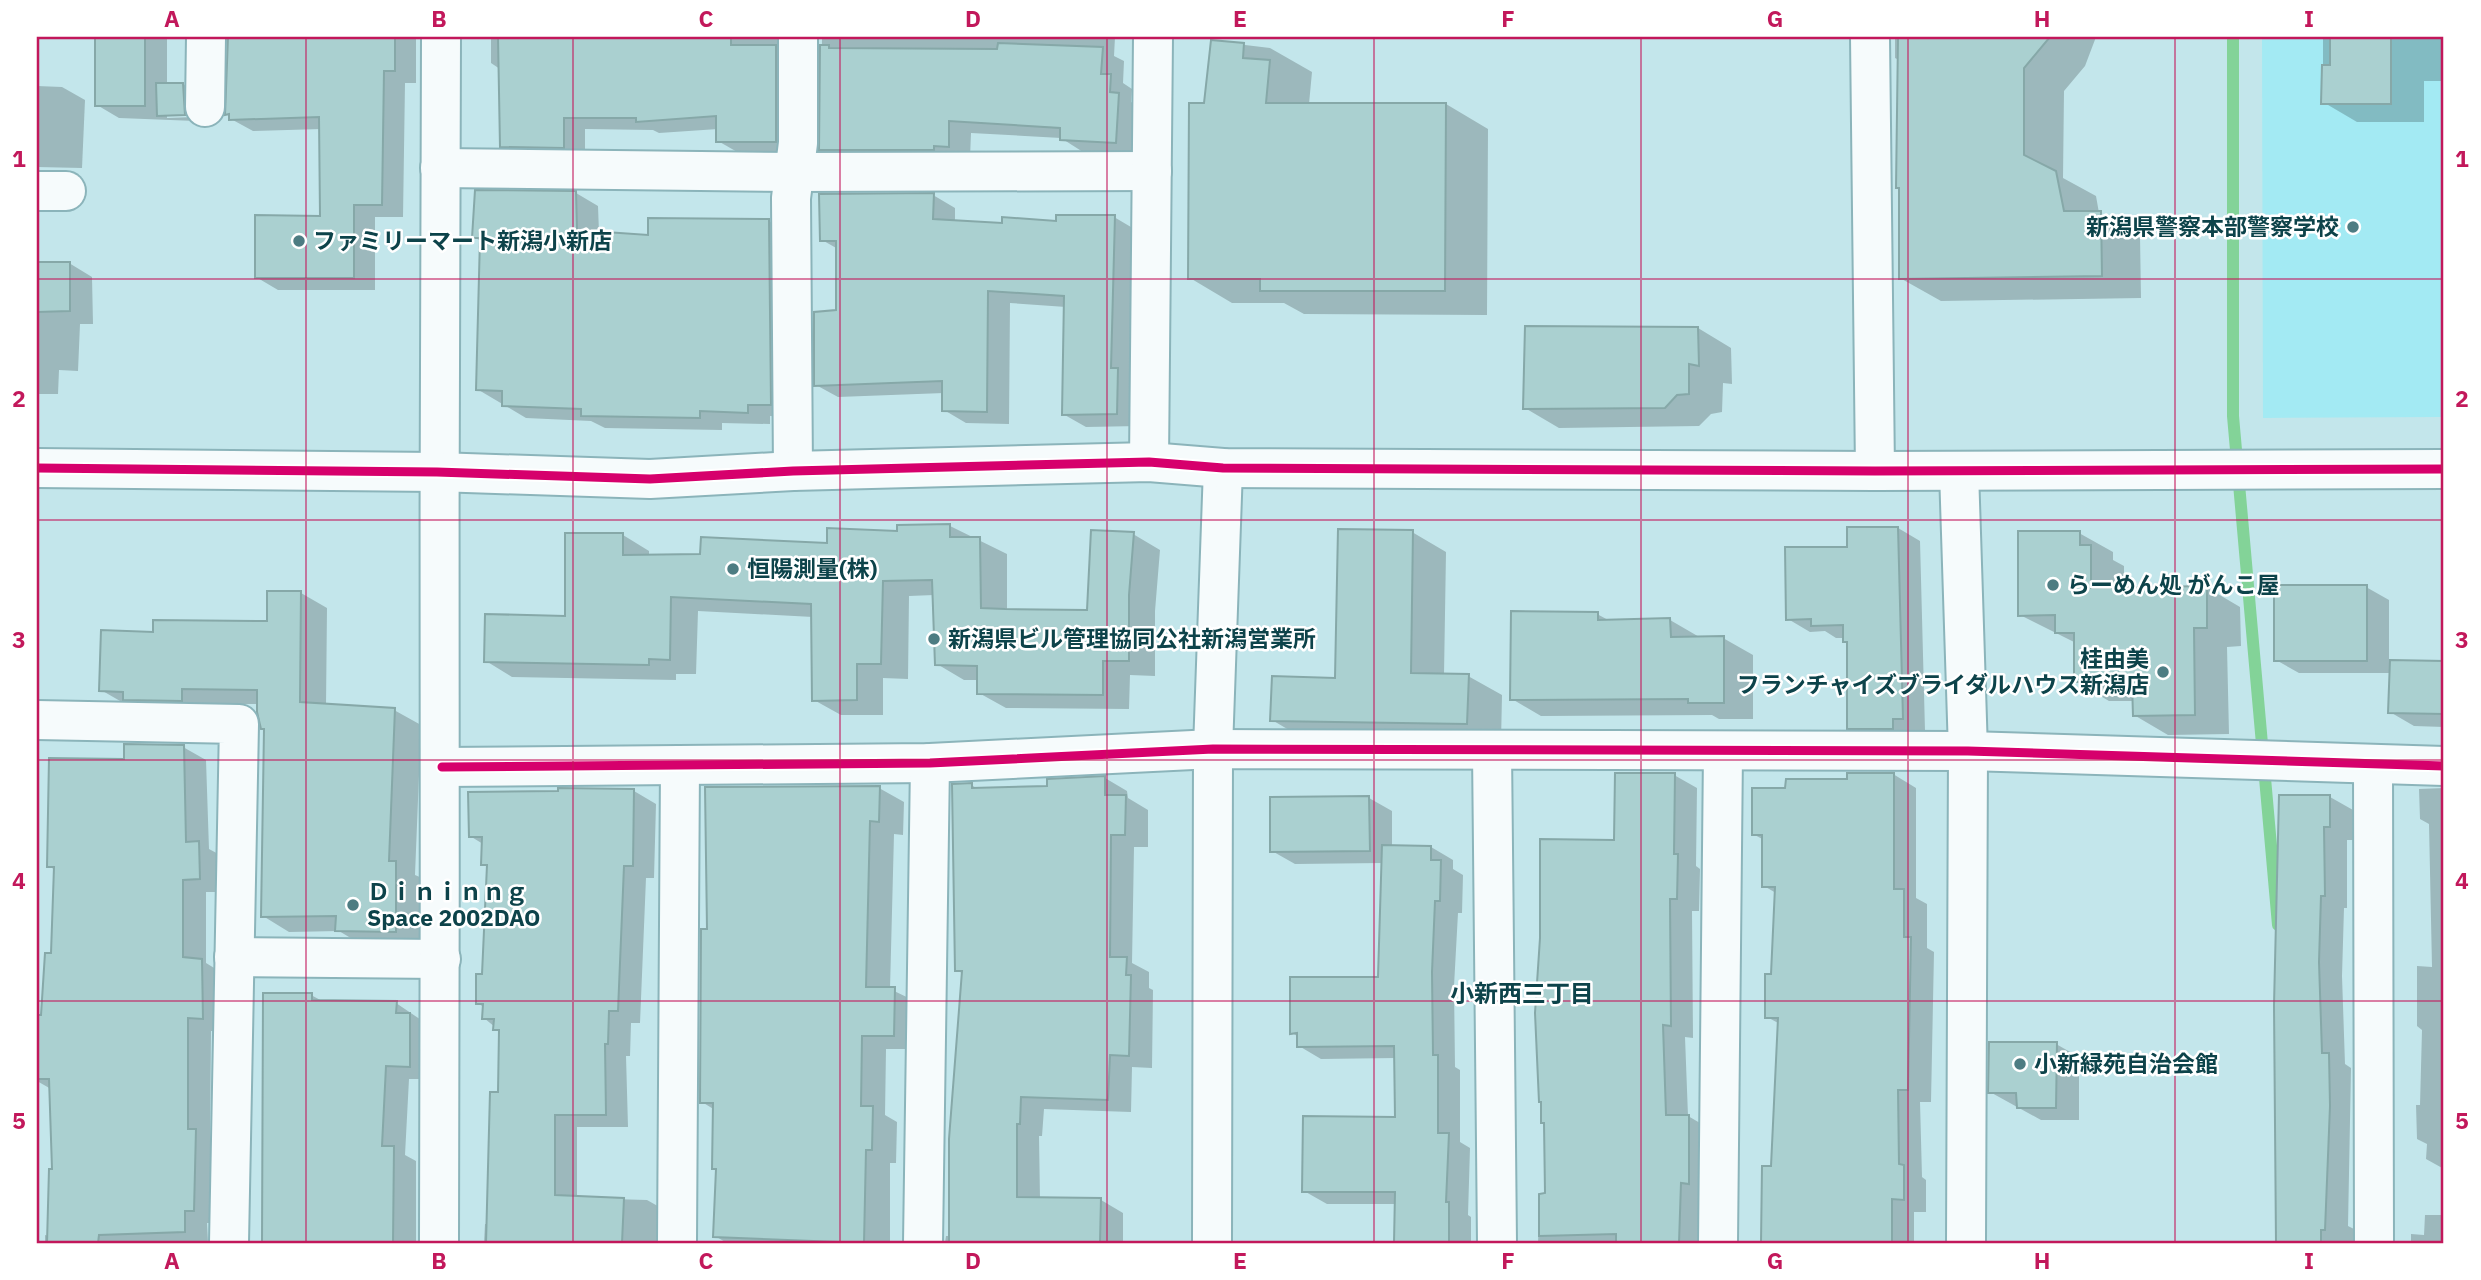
<svg xmlns="http://www.w3.org/2000/svg" width="2481" height="1280" font-family="'IBM Plex Sans','Noto Sans JP',sans-serif">
	<style>
		.built { fill: #a3eaf3 }
		.shadow { fill: #0003; fill-rule: evenodd }
		.lines { fill: none; stroke-linecap: round; stroke-linejoin: round }
		.stream { stroke: #83d398; stroke-width: 12 }
		.building { fill: #aad0d0; stroke: #86a8a8; stroke-width: 2 }
		.street-casing { stroke: #8bb4ba; stroke-width: 42 }
		.secondary-casing { stroke: #8bb4ba; stroke-width: 42 }
		.street { stroke: #f6fbfc; stroke-width: 38 }
		.secondary { stroke: #f6fbfc; stroke-width: 38 }
		.cycleway-casing { stroke: #fff; stroke-width: 13 }
		.cycleway { stroke: #d6006c; stroke-width: 9 }
		.grid { fill: none; stroke: #c2185b; stroke-width: 2; stroke-opacity: 0.55 }
		.poi-dot { fill: #4d7c82; stroke: #fff; stroke-width: 2.5 }
		.labels { text-anchor: middle; stroke-width: 5; stroke-linejoin: round; paint-order: stroke }
		.poi-label { font-size: 23px; font-weight: bold; fill: #0d434a; stroke: #fff; text-anchor: start }
		.neighbourhood-label { font-size: 24px; font-weight: bold; fill: #0d434a; stroke: #fff }
		.neatline { fill: none; stroke: #c2185b; stroke-width: 2.5 }
		.grid-label { font-size: 23px; text-anchor: middle; font-weight: bold; fill: #c2185b }
	</style>
	<rect width="100%" height="100%" fill="#c3e6eb"/>
	<!-- built -->
	<polygon class="built" points="2262,37 2444,37 2444,417 2263,418"/>
	<!-- shadow -->
	<g class="shadow">
		<path d="M97,37h70v48l16,-1 11,7 2,30 -77,-3 -22,-13zM194,113v4l-27,1v-4z"/>
		<polygon points="228,37 416,37 416,83 405,83 403,217 375,217 375,290 278,290 256,277 322,218 321,129 253,131 231,119 227,114"/>
		<polygon points="491,37 802,37 797,154 739,153 718,141 718,129 659,133 653,130 585,129 585,159 523,158 501,146 500,69 491,63"/>
		<polygon points="822,37 1115,37 1114,56 1124,61 1123,83 1132,89 1131,102 1140,107 1137,154 1083,152 1061,138 971,133 970,158 842,161 821,149"/>
		<polygon points="1895,37 2096,37 2085,66 2064,91 2063,178 2096,196 2099,213 2140,236 2141,298 1941,301 1900,278 1900,189 1897,187 1899,60 1895,58"/>
		<polygon points="2323,37 2444,37 2444,81 2424,81 2424,122 2357,122 2323,102"/>
		<polygon points="1212,41 1270,48 1312,72 1309,104 1446,104 1488,129 1487,315 1304,314 1284,303 1232,303 1190,278"/>
		<polygon points="37,86 62,87 85,100 82,168 37,167"/>
		<polygon points="576,193 598,206 599,233 649,236 769,221 791,234 792,417 770,416 770,424 722,423 722,430 605,428 591,421 526,418 477,389 481,241 474,237"/>
		<polygon points="933,195 955,208 955,222 1004,225 1114,217 1136,230 1139,426 1086,427 1063,414 1066,307 1010,303 1009,424 966,423 944,410 944,393 838,397 816,385 838,312 838,249 822,240"/>
		<polygon points="69,263 92,277 93,324 80,324 78,371 59,370 58,394 39,394 37,430 37,264"/>
		<polygon points="1698,328 1731,348 1732,384 1723,383 1722,412 1711,414 1699,426 1559,428 1525,408"/>
		<polygon points="950,526 1007,554 1007,610 1089,611 1133,534 1160,550 1155,611 1155,676 1130,675 1129,709 1006,708 979,693 979,680 964,680 937,664 934,595 909,596 908,679 883,678 883,715 841,715 814,700 813,617 698,611 696,674 676,674 676,680 512,677 486,661 567,617 623,535 649,551 649,557 702,556 828,544"/>
		<polygon points="1898,528 1920,541 1925,731 1915,731 1915,741 1871,741 1849,728 1849,644 1845,638 1836,638 1825,631 1810,632 1788,619 1849,549"/>
		<polygon points="1412,532 1446,552 1444,675 1468,676 1502,695 1501,742 1306,740 1272,720 1337,679"/>
		<polygon points="2079,533 2113,552 2113,560 2124,566 2124,589 2206,587 2240,607 2241,646 2227,647 2229,734 2168,735 2134,715 2134,701 2109,701 2075,681 2076,643 2020,615"/>
		<polygon points="2366,587 2389,600 2389,661 2444,663 2444,727 2414,726 2390,712 2391,673 2299,673 2276,660"/>
		<polygon points="301,593 327,608 326,706 394,710 421,725 415,875 422,878 422,946 364,946 339,931 289,932 263,916 265,729 259,704 208,704 208,715 127,705 101,690 155,634 269,622"/>
		<polygon points="1597,614 1610,621 1670,620 1701,638 1723,638 1753,655 1753,719 1719,719 1712,715 1541,716 1512,699"/>
		<polygon points="183,747 206,760 209,849 222,856 222,892 206,892 206,963 224,974 225,1031 211,1031 210,1139 218,1144 216,1223 207,1223 208,1243 45,1243 45,1235 49,1236 54,1171 51,1089 37,1081 37,1017 42,1017 53,955 55,870 49,866 126,761"/>
		<polygon points="1893,774 1916,788 1916,898 1927,904 1927,948 1934,952 1931,1102 1920,1102 1922,1177 1926,1180 1926,1212 1914,1212 1914,1243 1762,1243 1763,1168 1773,1168 1780,1024 1767,1017 1773,976 1776,893 1764,886 1764,840 1753,834 1787,790"/>
		<polygon points="1674,775 1697,788 1696,866 1700,869 1699,911 1692,911 1693,1038 1685,1037 1688,1116 1712,1130 1702,1243 1538,1243 1540,1195 1546,1195 1616,842"/>
		<polygon points="1105,778 1127,791 1128,798 1148,810 1148,847 1134,847 1132,963 1149,972 1149,988 1153,990 1152,1068 1132,1067 1131,1112 1044,1109 1042,1136 1039,1136 1040,1199 1101,1200 1123,1213 1123,1243 945,1243 946,1236 951,1236 964,974 956,970 971,785 980,790 1049,788"/>
		<polygon points="879,788 904,802 903,835 894,834 890,989 919,1003 918,1049 886,1049 885,1115 897,1122 896,1163 890,1163 890,1243 727,1243 715,1236 718,1171 713,1168 715,1110 702,1102 709,930"/>
		<polygon points="2444,788 2444,1169 2426,1159 2427,1144 2417,1139 2416,1105 2420,1105 2422,1030 2417,1026 2417,966 2432,967 2429,824 2420,819 2419,789"/>
		<polygon points="634,791 656,804 654,878 646,878 640,1023 631,1023 630,1056 626,1056 628,1127 577,1127 577,1198 647,1200 670,1213 668,1243 484,1243 485,1224 488,1224 488,1163 490,1163 499,1094 501,1032 484,1018 484,1007 477,1003 483,975 489,867 483,864 483,844 470,836"/>
		<polygon points="2280,797 2330,797 2353,810 2353,840 2347,840 2347,908 2344,908 2342,976 2345,1064 2351,1068 2348,1226 2354,1229 2354,1243 2278,1243 2275,1187"/>
		<polygon points="1369,798 1392,811 1392,847 1431,847 1453,860 1453,869 1463,875 1462,913 1458,913 1454,986 1455,1067 1460,1070 1460,1142 1470,1148 1468,1215 1471,1217 1471,1243 1396,1243 1396,1204 1327,1204 1304,1191 1397,1119 1396,1058 1321,1059 1299,1046 1299,1037 1292,1033 1380,979 1383,863 1295,864 1272,851"/>
		<polygon points="311,995 324,1002 396,1003 433,1028 432,1079 409,1079 405,1155 416,1161 416,1243 263,1243 266,1131"/>
		<polygon points="2056,1044 2079,1057 2079,1120 2041,1120 1990,1092"/>
		<polygon points="2425,1215 2444,1215 2444,1243 2411,1243 2411,1234 2424,1235"/>
	</g>
	<g class="lines">
		<!-- stream -->
		<polyline class="stream" points="2233,37 2233,416 2278,925"/>
	</g>
	<!-- building -->
	<g class="building">
		<rect x="95" y="37" width="50" height="69"/>
		<polygon points="228,37 395,37 395,71 384,71 382,205 354,205 354,278 255,278 255,215 320,216 319,117 229,120 229,114 225,115"/>
		<polygon points="498,37 731,37 731,45 776,45 776,142 716,142 716,116 636,122 636,118 564,118 564,148 500,147"/>
		<polygon points="1898,37 2050,37 2024,68 2024,155 2056,171 2064,211 2101,211 2102,276 1899,279 1899,188 1896,188"/>
		<polygon points="2330,37 2391,37 2391,104 2321,104 2322,65 2330,65"/>
		<polygon points="1211,40 1244,43 1243,58 1270,60 1266,103 1446,103 1445,291 1260,291 1260,279 1188,279 1189,103 1204,103"/>
		<polygon points="998,43 1103,47 1101,74 1111,74 1110,92 1119,93 1116,143 1060,140 1060,128 949,121 949,147 934,146 934,150 819,150 820,45 829,45 829,48 997,49"/>
		<polygon points="156,83 183,83 185,115 157,116"/>
		<polygon points="475,190 576,191 577,230 648,235 648,218 769,219 771,405 748,405 748,413 700,411 700,418 581,416 581,409 502,406 502,391 476,390 480,238 472,238"/>
		<polygon points="934,193 933,219 1002,223 1002,217 1056,221 1056,215 1115,215 1111,368 1118,368 1117,414 1062,415 1064,296 988,291 987,412 942,411 942,381 814,386 814,312 836,310 836,241 820,241 819,194"/>
		<polygon points="37,262 70,262 70,311 37,312"/>
		<polygon points="1525,326 1698,327 1699,366 1689,364 1689,394 1677,395 1665,408 1523,409"/>
		<polygon points="950,524 950,537 980,537 981,608 1005,609 1087,610 1091,530 1134,532 1129,595 1129,661 1103,661 1103,695 977,694 977,666 935,665 932,580 883,581 881,664 857,664 857,700 812,701 811,604 671,597 670,660 649,659 649,665 484,662 485,614 565,616 565,533 623,533 623,555 700,554 701,537 827,543 827,528 897,531 897,525"/>
		<polygon points="1847,527 1898,527 1903,719 1893,719 1893,729 1847,729 1847,642 1843,642 1843,625 1811,626 1811,619 1786,620 1785,547 1847,547"/>
		<polygon points="1338,529 1413,530 1411,673 1469,674 1467,724 1270,721 1272,676 1335,678"/>
		<polygon points="2018,531 2080,531 2080,545 2091,545 2091,588 2207,586 2207,628 2194,628 2195,715 2133,716 2132,682 2074,682 2074,633 2055,633 2055,615 2018,616"/>
		<rect x="2274" y="585" width="93" height="76"/>
		<polygon points="267,591 301,591 300,702 395,708 389,861 396,861 396,932 335,931 336,916 261,917 264,729 261,729 257,712 257,690 182,689 182,701 123,700 123,692 99,691 101,630 153,632 153,620 267,621"/>
		<polygon points="1511,611 1598,612 1598,620 1670,618 1671,637 1724,636 1724,703 1688,703 1688,699 1510,700"/>
		<polygon points="2390,660 2444,661 2444,714 2388,713"/>
		<polygon points="124,744 184,745 186,842 199,841 200,879 183,880 183,957 202,959 203,1019 188,1018 188,1129 196,1129 194,1211 185,1211 185,1232 99,1235 98,1243 47,1243 49,1169 52,1169 49,1079 37,1079 37,1015 41,1015 45,953 51,953 54,867 47,867 49,758 124,759"/>
		<polygon points="1615,773 1675,773 1674,854 1678,854 1677,899 1670,899 1671,1026 1663,1025 1666,1115 1689,1115 1689,1184 1681,1183 1679,1243 1616,1243 1616,1234 1539,1236 1539,1194 1545,1193 1544,1123 1541,1123 1541,1102 1539,1102 1535,1013 1540,938 1540,839 1614,840"/>
		<polygon points="1847,773 1894,773 1894,889 1904,889 1904,937 1911,937 1908,1090 1898,1090 1899,1164 1904,1165 1904,1200 1892,1199 1892,1243 1761,1243 1762,1166 1771,1166 1778,1018 1765,1018 1765,974 1771,974 1775,887 1762,887 1762,835 1752,835 1752,788 1785,788 1786,779 1847,779"/>
		<polygon points="1105,776 1105,795 1126,795 1125,835 1111,835 1110,957 1127,957 1126,975 1131,975 1129,1056 1110,1055 1108,1100 1021,1097 1020,1124 1017,1124 1017,1197 1101,1198 1100,1243 949,1243 949,1139 962,971 955,971 952,784 972,783 972,788 1047,786 1047,779"/>
		<polygon points="880,786 879,822 870,821 866,987 895,987 894,1036 862,1036 861,1106 873,1106 872,1150 866,1150 864,1243 713,1237 716,1169 712,1169 713,1103 700,1103 701,929 707,929 705,787"/>
		<polygon points="558,788 634,789 633,866 624,866 618,1011 609,1011 608,1044 605,1044 606,1115 555,1115 555,1195 624,1198 622,1243 486,1243 490,1092 498,1092 499,1030 493,1030 494,1019 482,1019 483,1004 476,1004 476,974 482,974 487,865 481,865 482,837 469,837 468,792 558,791"/>
		<polygon points="2279,795 2330,795 2330,827 2324,827 2325,896 2321,896 2319,962 2322,1053 2329,1053 2330,1106 2325,1230 2321,1230 2321,1243 2276,1243 2274,1005"/>
		<polygon points="1369,796 1370,851 1270,852 1270,797"/>
		<polygon points="1382,845 1431,846 1431,860 1441,860 1440,901 1435,901 1432,972 1433,1055 1438,1055 1438,1133 1449,1133 1446,1202 1449,1202 1449,1243 1394,1243 1395,1192 1302,1192 1303,1116 1395,1117 1394,1046 1297,1047 1297,1033 1290,1034 1290,977 1378,977"/>
		<polygon points="263,993 312,993 312,1000 397,1001 396,1013 410,1013 410,1067 386,1066 382,1146 394,1146 393,1243 262,1243"/>
		<polygon points="1989,1042 2057,1042 2056,1108 2017,1108 2016,1093 1988,1093"/>
	</g>
	<g class="lines">
		<!-- street casing -->
		<g class="street-casing">
			<g id="street">
				<polyline points="1870,37 1875,471"/>
				<polyline points="205,107 206,37"/>
				<polyline points="440,168 795,172 1152,171"/>
				<polyline points="37,191 66,191"/>
				<polyline points="1149,462 1153,37"/>
				<polyline points="793,471 791,198 798,143 798,37"/>
				<polyline points="1959,471 1968,751 1966,1243"/>
				<polyline points="37,720 239,724 229,1243"/>
				<polyline points="1492,750 1497,1243"/>
				<polyline points="2373,765 2374,1243"/>
				<polyline points="442,767 930,763 1213,749 1968,751 2444,766"/>
				<polyline points="234,957 441,959"/>
				<path d="M439,1243c2,-402 -1,-804 2,-1206"/>
				<polyline points="677,1243 680,765"/>
				<polyline points="923,1243 930,763"/>
				<polyline points="1212,1243 1213,749 1223,468"/>
				<polyline points="1718,1243 1723,751"/>
			</g>
		</g>
		<!-- secondary casing -->
		<g class="secondary-casing">
			<polyline id="secondary" points="37,468 437,472 650,479 793,471 1149,462 1223,468 1875,471 2444,469"/>
		</g>
		<!-- street -->
		<use href="#street" class="street"/>
		<!-- secondary -->
		<use href="#secondary" class="secondary"/>
		<!-- cycleway casing -->
		<g class="cycleway-casing">
			<g id="cycleway">
				<polyline points="37,468 437,472 650,479 793,471 1149,462 1223,468 1875,471 2444,469"/>
				<polyline points="442,767 930,763 1213,749 1968,751 2444,766"/>
			</g>
		</g>
		<!-- cycleway -->
		<use href="#cycleway" class="cycleway"/>
	</g>
	<!-- grid -->
	<path class="grid" d="M306,37v1206M573,37v1206M840,37v1206M1107,37v1206M1374,37v1206M1641,37v1206M1908,37v1206M2175,37v1206M37,279h2407M37,520h2407M37,760h2407M37,1001h2407"/>
	<!-- markers -->
	<g class="poi-dot">
		<circle cx="2353" cy="227" r="7"/>
		<circle cx="299" cy="241" r="7"/>
		<circle cx="733" cy="569" r="7"/>
		<circle cx="2053" cy="585" r="7"/>
		<circle cx="934" cy="639" r="7"/>
		<circle cx="2163" cy="672" r="7"/>
		<circle cx="353" cy="905" r="7"/>
		<circle cx="2020" cy="1064" r="7"/>
	</g>
	<g class="labels">
		<!-- poi labels -->
		<g class="poi-label">
			<text x="2339" y="235" text-anchor="end">新潟県警察本部警察学校</text>
			<text x="313" y="249">ファミリーマート新潟小新店</text>
			<text x="747" y="577">恒陽測量(株)</text>
			<text x="2067" y="593">らーめん処 がんこ屋</text>
			<text x="948" y="647">新潟県ビル管理協同公社新潟営業所</text>
			<text x="2149" y="667" text-anchor="end">桂由美<tspan x="2149" dy="26">フランチャイズブライダルハウス新潟店</tspan></text>
			<text x="367" y="900">Ｄｉｎｉｎｎｇ<tspan x="367" dy="26">Space 2002DAO</tspan></text>
			<text x="2034" y="1072">小新緑苑自治会館</text>
		</g>
		<!-- neighbourhood labels -->
		<g class="neighbourhood-label">
			<text x="1522" y="1002">小新西三丁目</text>
		</g>
	</g>
	<!-- border -->
	<rect width="2481" height="1280" fill="none" stroke="#ffffff" stroke-width="77"/>
	<rect x="38" y="38" width="2404" height="1204" class="neatline"/>
	<g class="grid-label">
		<text x="172" y="27">A</text>
		<text x="439" y="27">B</text>
		<text x="706" y="27">C</text>
		<text x="973" y="27">D</text>
		<text x="1240" y="27">E</text>
		<text x="1508" y="27">F</text>
		<text x="1775" y="27">G</text>
		<text x="2042" y="27">H</text>
		<text x="2309" y="27">I</text>
		<text x="19" y="167">1</text>
		<text x="2462" y="167">1</text>
		<text x="19" y="407">2</text>
		<text x="2462" y="407">2</text>
		<text x="19" y="648">3</text>
		<text x="2462" y="648">3</text>
		<text x="19" y="889">4</text>
		<text x="2462" y="889">4</text>
		<text x="19" y="1129">5</text>
		<text x="2462" y="1129">5</text>
		<text x="172" y="1269">A</text>
		<text x="439" y="1269">B</text>
		<text x="706" y="1269">C</text>
		<text x="973" y="1269">D</text>
		<text x="1240" y="1269">E</text>
		<text x="1508" y="1269">F</text>
		<text x="1775" y="1269">G</text>
		<text x="2042" y="1269">H</text>
		<text x="2309" y="1269">I</text>
	</g>
</svg>
